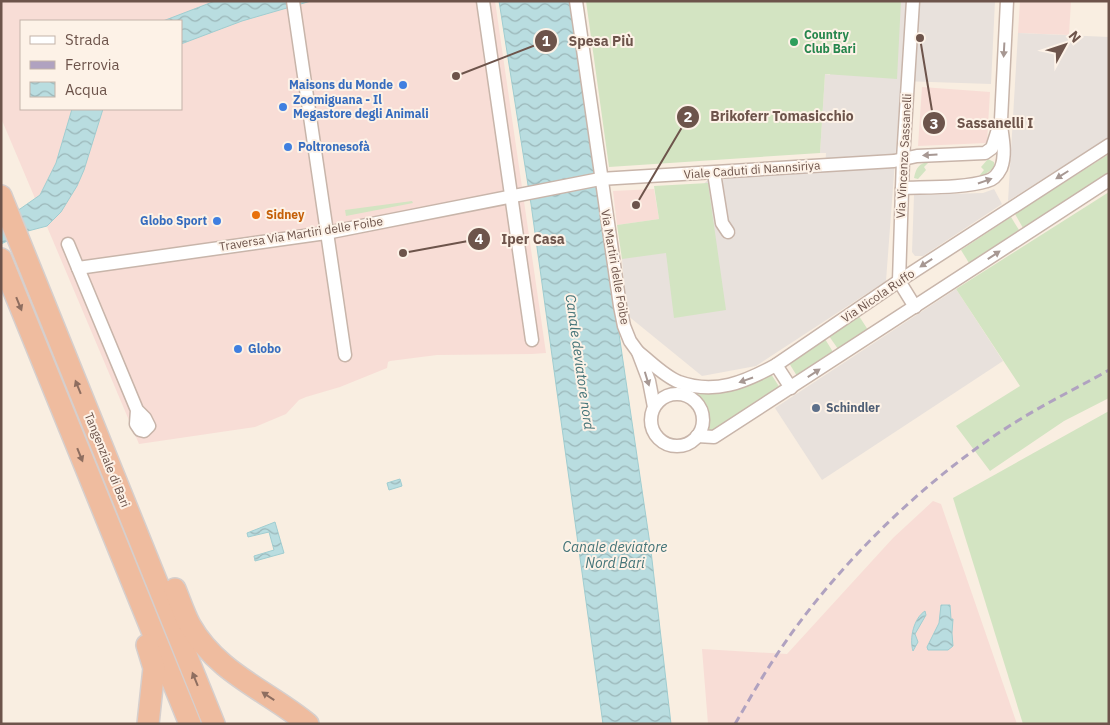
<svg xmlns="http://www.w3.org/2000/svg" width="1110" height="725" font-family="'IBM Plex Sans',sans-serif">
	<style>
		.commercial { fill: #f8ddd6; fill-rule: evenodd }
		.industrial { fill: #e8e1dc }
		.grass { fill: #d3e4c2 }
		.water { fill: url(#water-waves); stroke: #a0cdd0 }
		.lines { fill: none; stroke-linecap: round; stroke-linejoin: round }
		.minor-casing { stroke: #c8b5aa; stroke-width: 15 }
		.trunk-casing { stroke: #d6cfcd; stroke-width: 24 }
		.minor { stroke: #fff; stroke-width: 12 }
		.trunk { stroke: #efbc9f; stroke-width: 21 }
		.rail { stroke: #b0a2c0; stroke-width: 3; stroke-dasharray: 8 5; stroke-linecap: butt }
		.oneway { fill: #a79893 }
		.oneway2 { fill: #8e6e60 }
		.leisure-dot { fill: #2e9e5b; stroke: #fdf2e7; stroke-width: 2 }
		.shop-dot { fill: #3f7fe0; stroke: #fdf2e7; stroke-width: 2 }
		.food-dot { fill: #e8710a; stroke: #fdf2e7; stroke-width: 2 }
		.service-dot { fill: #5c6f8a; stroke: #fdf2e7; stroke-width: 2 }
		.labels { text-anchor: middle; stroke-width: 4; stroke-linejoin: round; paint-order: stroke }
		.leisure-label { font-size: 12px; font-weight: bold; fill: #27864d; stroke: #fdf2e7; text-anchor: start }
		.shop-label { font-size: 12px; font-weight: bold; fill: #366cbe; stroke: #fdf2e7; text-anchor: start }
		.street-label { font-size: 12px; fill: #6d544b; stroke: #fdf2e7 }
		.food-label { font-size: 12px; font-weight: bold; fill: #c56008; stroke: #fdf2e7; text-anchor: start }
		.service-label { font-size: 12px; font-weight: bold; fill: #4e5e75; stroke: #fdf2e7; text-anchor: start }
		.water-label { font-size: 14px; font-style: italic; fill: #447478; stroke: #fdf2e7 }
		.leader { fill: none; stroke: #6d544b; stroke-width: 2 }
		.callout-dot { fill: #6d544b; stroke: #fdf2e7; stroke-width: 2 }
		.mark-label { font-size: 15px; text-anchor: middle; font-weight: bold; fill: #fff }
		.callout-label { font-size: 14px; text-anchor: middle; font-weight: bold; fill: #6d544b; stroke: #fdf2e7; stroke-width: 4; stroke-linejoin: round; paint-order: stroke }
	</style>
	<defs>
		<pattern id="water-waves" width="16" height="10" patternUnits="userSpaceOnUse" patternTransform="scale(1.25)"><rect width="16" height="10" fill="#b9dde0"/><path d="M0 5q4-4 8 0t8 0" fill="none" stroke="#9bb6b8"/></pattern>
	</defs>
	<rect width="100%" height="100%" fill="#f9eee1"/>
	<!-- commercial -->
	<g class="commercial">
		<path d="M1,1h494l51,352 -14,1 -95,1 -47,6 -2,1 -1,6 -47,19 -34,10 -7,3 -13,14 -31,13 -116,17 -138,-326zM21,21h160v88h-160z"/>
		<polygon points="1020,1 1071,1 1069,35 1018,33"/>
		<polygon points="922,87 990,92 987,143 918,146"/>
		<polygon points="654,189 659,219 617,225 613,191"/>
		<polygon points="933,501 941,504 1017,724 708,724 702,649 787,654 893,538"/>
	</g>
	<!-- industrial -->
	<g class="industrial">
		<polygon points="835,1 995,1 991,84 901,81 886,281 756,366 702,376 627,315 622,259 709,179 825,170 826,153 820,153 825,74 830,75"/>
		<polygon points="1018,33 1109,37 1109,137 1008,201"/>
		<polygon points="994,189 1002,204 923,256 915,256 912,252 914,195 983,193"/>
		<polygon points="956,289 1003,361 822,480 775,408"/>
	</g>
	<!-- grass -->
	<g class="grass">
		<polygon points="586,1 901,1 897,79 825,74 820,153 609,167"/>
		<polygon points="1109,154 1109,173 1023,228 1015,214"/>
		<polygon points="988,159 994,162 994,168 984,175 979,176 984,170 981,167"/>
		<path d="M929,162l-5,5 2,3 -8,9 -4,-1c2,-10 5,-15 15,-16z"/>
		<polygon points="708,183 726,310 674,318 666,253 622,259 617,225 659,219 654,186"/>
		<polygon points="1109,192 1109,398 1064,421 990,471 956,426 1020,386 956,289"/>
		<polygon points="412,201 413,203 346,216 345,210"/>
		<polygon points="1011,217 1019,230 969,263 961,250"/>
		<polygon points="859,316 868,330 838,349 829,336"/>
		<polygon points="825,339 833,352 797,376 789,363"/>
		<path d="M771,374l9,14 -68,44h-5l1,-11 -1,-11 -10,-17 1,-2c31,0 46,-1 73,-17z"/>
		<polygon points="1109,411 1109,724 1023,724 953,498"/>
	</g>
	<!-- water -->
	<g class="water">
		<polygon points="215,1 311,1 242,21 181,44 181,21 163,21"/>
		<polygon points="499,1 570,1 651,551 671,724 603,724 531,204"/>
		<polygon points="72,109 103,109 84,170 77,186 61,212 47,226 28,231 1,244 1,217 20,209 40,195 56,163"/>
		<polygon points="400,479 402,486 389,490 387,483"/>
		<polygon points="275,522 284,553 255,561 254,556 274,550 269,532 248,537 247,533"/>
		<polygon points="941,605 950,605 951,619 953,619 952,633 953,646 948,650 928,650 927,647 939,623"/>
		<path d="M925,611l1,4 -11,19 3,8 -5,9c-4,-13 1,-33 12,-40z"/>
	</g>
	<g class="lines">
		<!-- minor casing -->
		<g class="minor-casing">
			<g id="minor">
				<polyline points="293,1 345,355"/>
				<polyline points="483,1 532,340"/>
				<polyline points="576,1 620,306 624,326 630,341 638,352 649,381 654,407"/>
				<polyline points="913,1 903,159 899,281 915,307"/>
				<polyline points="714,173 722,223 728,232"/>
				<path d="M902,188c24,-1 64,0 85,-7 6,-1 11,-7 14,-13 5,-13 2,-28 0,-42"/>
				<polyline points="68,244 137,410 145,418 149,426 144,431 140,430 136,424 137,410"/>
				<polyline points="78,268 326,233 600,179 894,161 917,156 985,153 992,148 1001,120 1007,1"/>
				<path d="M638,352c13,10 26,24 41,30 36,13 66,0 97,-17l123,-84 210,-136"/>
				<polyline points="776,365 791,388"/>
				<circle cx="677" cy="420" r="26"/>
				<polyline points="697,436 714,437 1109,180"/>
			</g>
		</g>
		<!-- trunk casing -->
		<g class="trunk-casing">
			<g id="trunk">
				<polyline points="1,196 214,724"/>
				<polyline points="1,259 190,724"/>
				<path d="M175,589c5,12 9,25 15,36 27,48 78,66 118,99"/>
				<polyline points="147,645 154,668 148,724"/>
			</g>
		</g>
		<!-- minor -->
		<use href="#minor" class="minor"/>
		<!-- trunk -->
		<use href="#trunk" class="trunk"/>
		<!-- rail -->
		<path class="rail" d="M735,724c13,-22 25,-44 39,-65 59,-91 153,-183 245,-239 29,-18 60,-33 90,-50"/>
	</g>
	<!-- one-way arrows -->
	<defs><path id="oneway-solid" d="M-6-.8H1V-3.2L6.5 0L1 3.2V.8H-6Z" transform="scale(1.25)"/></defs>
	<g class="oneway">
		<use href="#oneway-solid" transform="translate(1004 50) rotate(93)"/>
		<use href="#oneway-solid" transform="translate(930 155) rotate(177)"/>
		<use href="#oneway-solid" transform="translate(1062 175) rotate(148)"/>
		<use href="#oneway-solid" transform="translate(985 181) rotate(-19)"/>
		<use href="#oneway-solid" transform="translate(994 255) rotate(-33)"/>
		<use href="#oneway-solid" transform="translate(926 263) rotate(147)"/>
		<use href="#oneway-solid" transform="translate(814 373) rotate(-33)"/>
		<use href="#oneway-solid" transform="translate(647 379) rotate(73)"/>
		<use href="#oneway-solid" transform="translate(746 380) rotate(161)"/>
	</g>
	<g class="oneway2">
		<use href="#oneway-solid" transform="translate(19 304) rotate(68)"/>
		<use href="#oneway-solid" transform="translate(78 387) rotate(-112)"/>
		<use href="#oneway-solid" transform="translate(80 455) rotate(68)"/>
		<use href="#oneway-solid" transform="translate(195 679) rotate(-112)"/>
		<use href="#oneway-solid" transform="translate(268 696) rotate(-147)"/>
	</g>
	<!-- markers -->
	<circle class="leisure-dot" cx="794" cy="42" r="5"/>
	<g class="shop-dot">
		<circle cx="403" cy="85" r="5"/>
		<circle cx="283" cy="107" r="5"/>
		<circle cx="288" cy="147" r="5"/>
		<circle cx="217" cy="221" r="5"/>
		<circle cx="238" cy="349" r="5"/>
	</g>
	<circle class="food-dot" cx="256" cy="215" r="5"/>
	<circle class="service-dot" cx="816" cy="408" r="5"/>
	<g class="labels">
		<!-- leisure labels -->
		<g class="leisure-label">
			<text x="804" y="39">Country<tspan x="804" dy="14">Club Bari</tspan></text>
		</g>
		<!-- shop labels -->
		<g class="shop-label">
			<text x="393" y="89" text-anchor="end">Maisons du Monde</text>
			<text x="293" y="104">Zoomiguana - Il<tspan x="293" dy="14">Megastore degli Animali</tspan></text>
			<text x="298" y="151">Poltronesofà</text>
			<text x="207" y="225" text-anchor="end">Globo Sport</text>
			<text x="248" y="353">Globo</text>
		</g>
		<!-- street labels -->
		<g class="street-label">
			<text transform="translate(904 156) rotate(-87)" y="4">Via Vincenzo Sassanelli</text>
			<text transform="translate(752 170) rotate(-4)" y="4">Viale Caduti di Nannsiriya</text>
			<text transform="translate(301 234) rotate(-9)" y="4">Traversa Via Martiri delle Foibe</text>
			<text transform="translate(615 267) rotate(80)" y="4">Via Martiri delle Foibe</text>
			<text transform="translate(878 296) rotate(-34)" y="4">Via Nicola Ruffo</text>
			<text transform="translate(107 460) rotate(68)" y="4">Tangenziale di Bari</text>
		</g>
		<!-- food labels -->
		<g class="food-label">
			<text x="266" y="219">Sidney</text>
		</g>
		<!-- service labels -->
		<g class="service-label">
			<text x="826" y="412">Schindler</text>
		</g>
		<!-- water labels -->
		<g class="water-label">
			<text transform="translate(580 362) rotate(82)" y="5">Canale deviatore nord</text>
			<text x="615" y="552">Canale deviatore<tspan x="615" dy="16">Nord Bari</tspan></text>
		</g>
	</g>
	<!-- callouts -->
	<path class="leader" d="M456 76L546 41M636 205L688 117M920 38L934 123M403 253L479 239"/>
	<g class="callout-dot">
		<circle cx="456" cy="76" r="5"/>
		<circle cx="636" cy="205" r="5"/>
		<circle cx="920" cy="38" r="5"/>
		<circle cx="403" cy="253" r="5"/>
		<circle cx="546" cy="41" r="12"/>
		<circle cx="688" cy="117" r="12"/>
		<circle cx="934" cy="123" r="12"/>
		<circle cx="479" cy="239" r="12"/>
	</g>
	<g class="mark-label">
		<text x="546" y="46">1</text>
		<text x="688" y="122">2</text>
		<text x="934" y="129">3</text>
		<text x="479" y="244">4</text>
	</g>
	<g class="callout-label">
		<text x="601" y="46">Spesa Più</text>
		<text x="782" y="121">Brikoferr Tomasicchio</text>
		<text x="995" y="128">Sassanelli I</text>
		<text x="533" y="244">Iper Casa</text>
	</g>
	<!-- border -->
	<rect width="1110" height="725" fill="none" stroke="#6d544b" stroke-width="5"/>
	<!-- legend -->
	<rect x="20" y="20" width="162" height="90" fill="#fdf2e7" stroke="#c3b3a9"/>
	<rect x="30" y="36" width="25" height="8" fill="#ffffff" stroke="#c3b3a9"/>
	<text x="65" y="45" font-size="15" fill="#6d544b">Strada</text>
	<rect x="30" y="61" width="25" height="8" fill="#b0a2c0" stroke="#c3b3a9"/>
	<text x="65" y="70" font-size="15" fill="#6d544b">Ferrovia</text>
	<rect x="30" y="82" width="25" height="15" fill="url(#water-waves)" stroke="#c3b3a9"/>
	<text x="65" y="95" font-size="15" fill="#6d544b">Acqua</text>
	<!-- north arrow -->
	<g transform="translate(1065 45) rotate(50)" stroke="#fdf2e7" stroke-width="4" paint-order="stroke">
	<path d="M0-4L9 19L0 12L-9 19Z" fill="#6d544b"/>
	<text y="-8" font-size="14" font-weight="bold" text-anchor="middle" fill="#6d544b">N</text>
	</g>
</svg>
